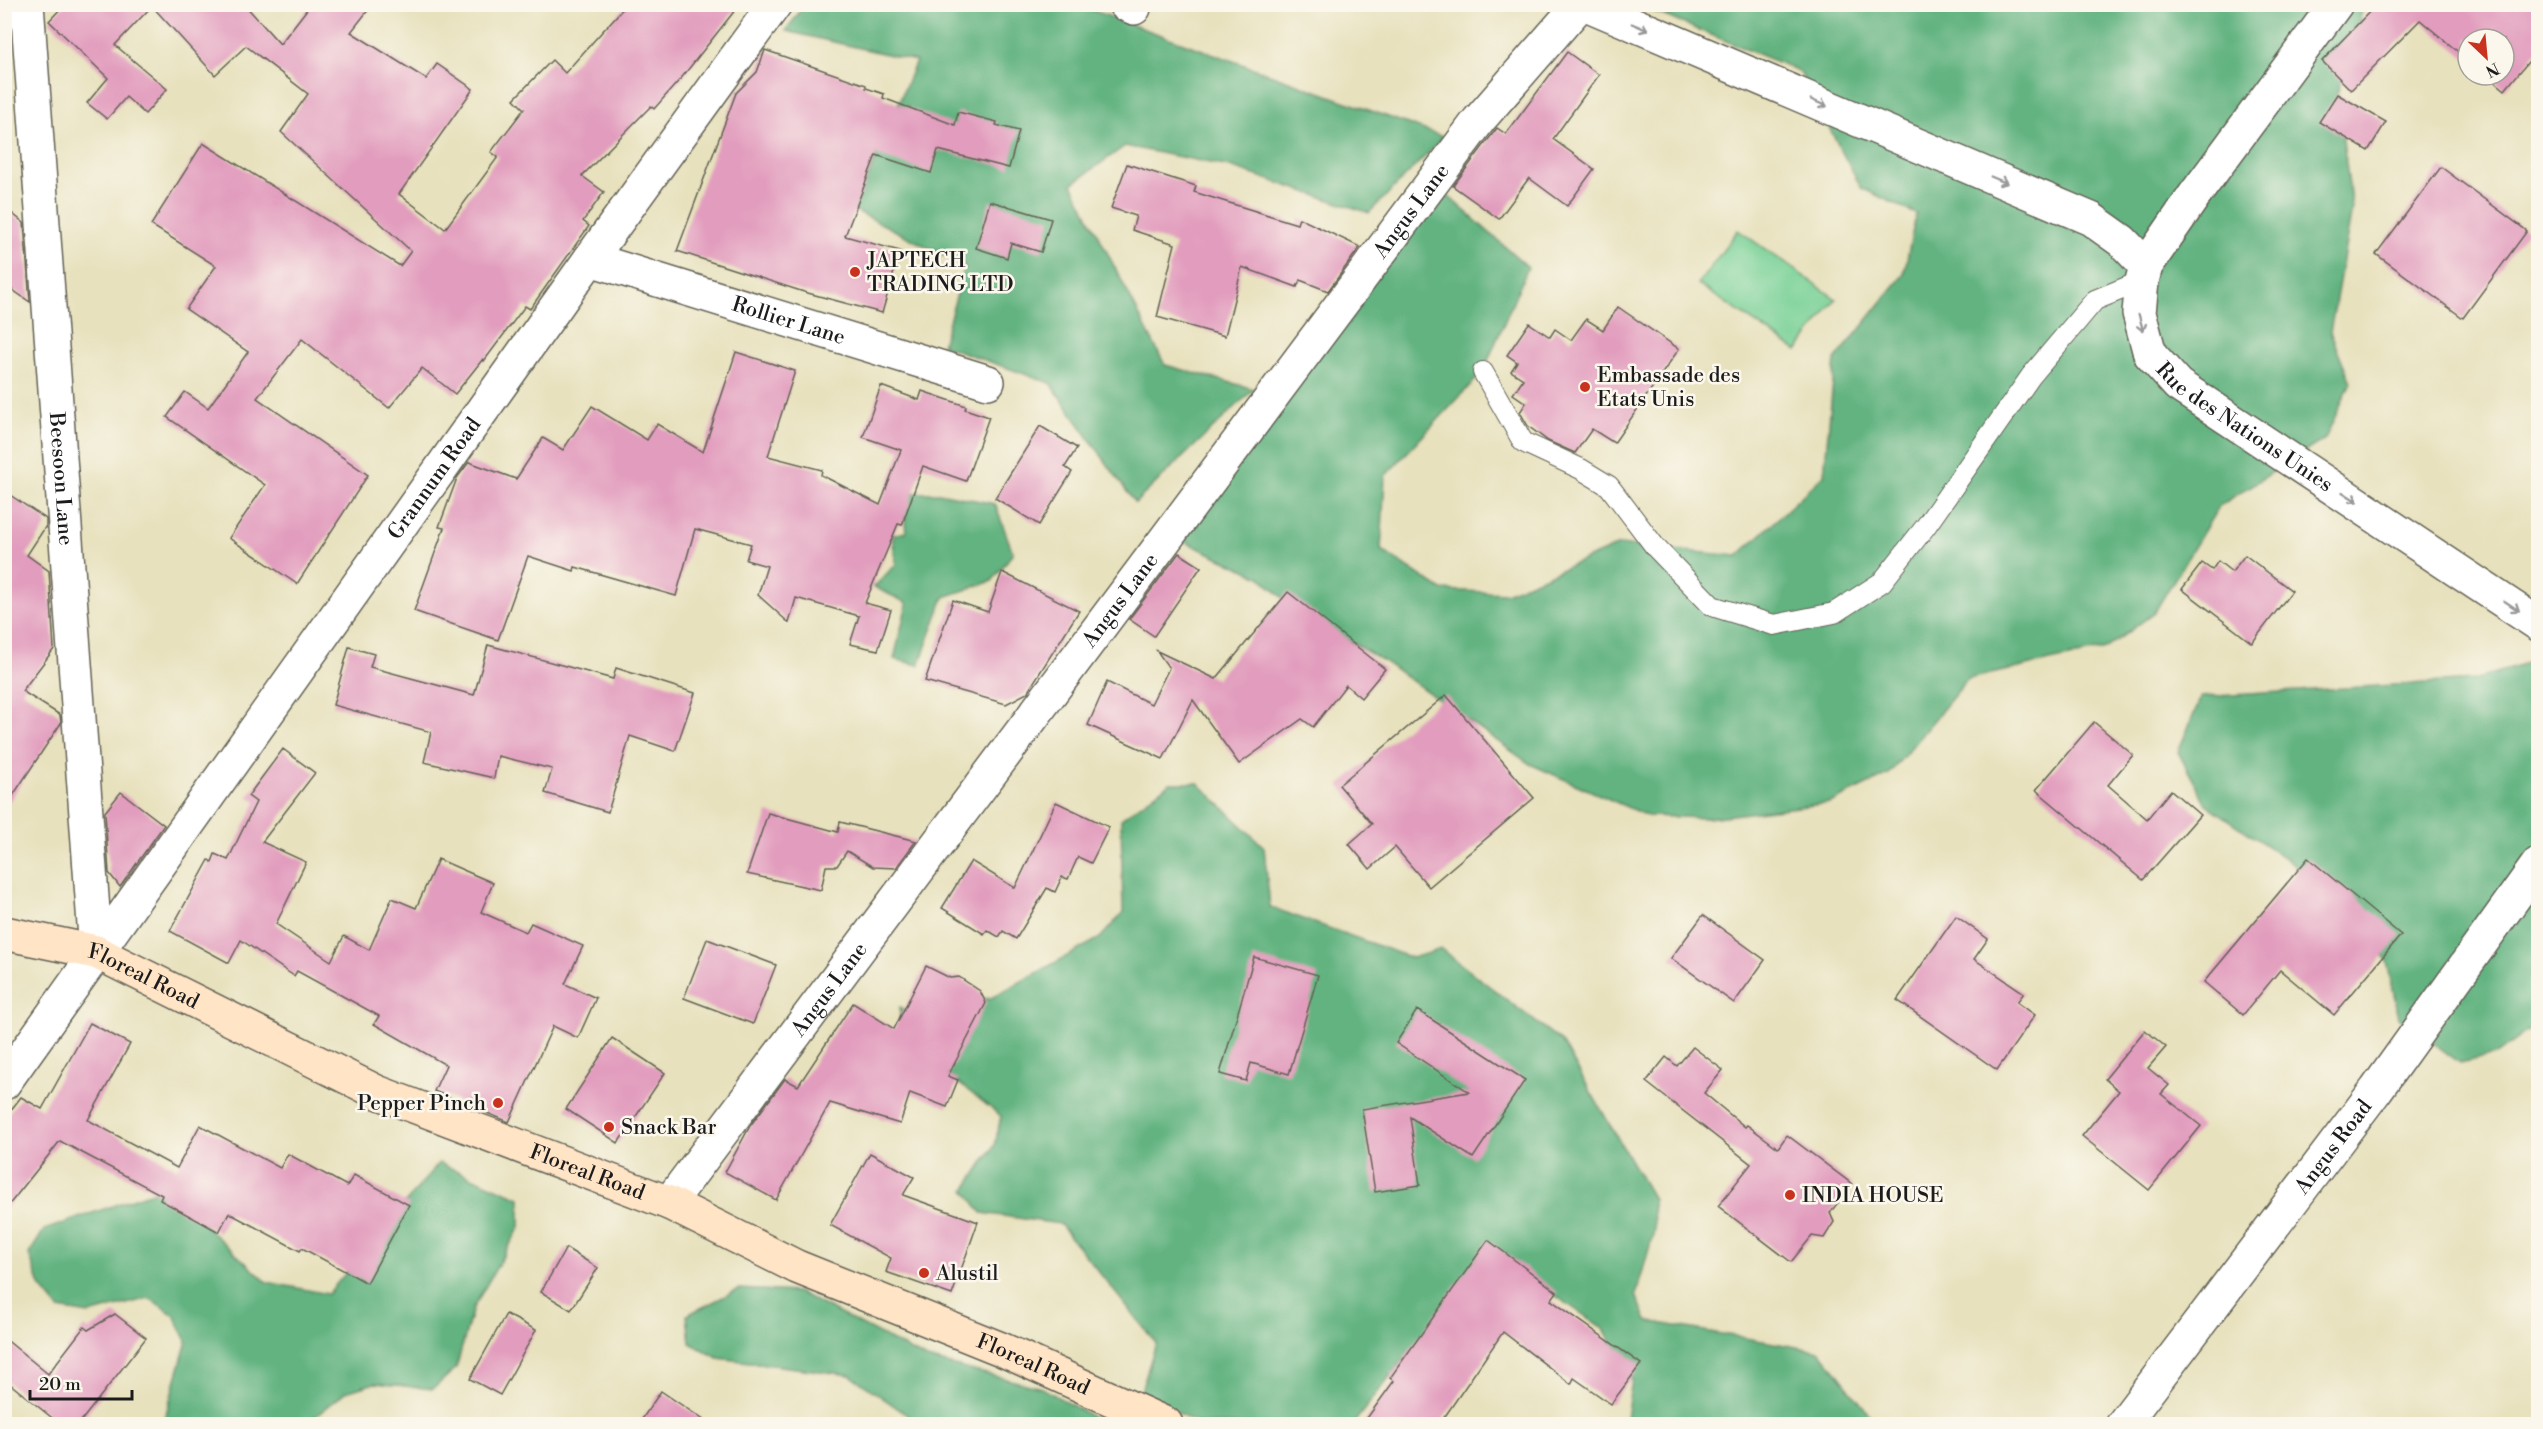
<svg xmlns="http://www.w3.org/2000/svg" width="2543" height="1429" font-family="'Libre Bodoni',serif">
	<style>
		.green { fill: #79d197; stroke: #4a765a; stroke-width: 1.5 }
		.forest { fill: #62b380; stroke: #3f684e; stroke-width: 1.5 }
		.building { fill: #e29dbe }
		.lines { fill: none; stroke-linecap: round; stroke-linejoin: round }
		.lane-casing { stroke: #636154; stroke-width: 22 }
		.street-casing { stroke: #636154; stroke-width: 36 }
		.secondary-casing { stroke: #636154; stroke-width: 36 }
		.lane { stroke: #fff; stroke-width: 20 }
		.street { stroke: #fff; stroke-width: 33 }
		.secondary { stroke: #ffe4c6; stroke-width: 33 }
		.oneway { stroke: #999 }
		.poi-dot { fill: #c8321e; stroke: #fbf7ec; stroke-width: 2 }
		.labels { text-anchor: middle; stroke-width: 5; stroke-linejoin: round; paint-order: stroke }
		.street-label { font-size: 21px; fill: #1c1c1c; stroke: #fbf7ec }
		.poi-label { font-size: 21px; fill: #1c1c1c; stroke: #fbf7ec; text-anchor: start }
	</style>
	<rect width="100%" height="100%" fill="#fbf7ec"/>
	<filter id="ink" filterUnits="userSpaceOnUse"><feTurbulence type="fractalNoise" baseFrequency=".0167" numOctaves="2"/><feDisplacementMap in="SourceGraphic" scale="12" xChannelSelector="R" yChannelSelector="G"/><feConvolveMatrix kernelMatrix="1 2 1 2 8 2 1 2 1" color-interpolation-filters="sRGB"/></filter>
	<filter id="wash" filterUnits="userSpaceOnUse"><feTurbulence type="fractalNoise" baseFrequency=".008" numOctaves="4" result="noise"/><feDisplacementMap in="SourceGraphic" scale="24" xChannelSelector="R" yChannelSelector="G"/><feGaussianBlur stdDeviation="1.35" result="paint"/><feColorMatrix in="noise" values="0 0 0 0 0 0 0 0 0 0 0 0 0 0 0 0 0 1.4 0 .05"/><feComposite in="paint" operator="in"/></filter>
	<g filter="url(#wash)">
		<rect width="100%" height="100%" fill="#e7e1bd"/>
		<!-- green -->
		<polygon class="green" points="1738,230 1836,299 1797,351 1698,284"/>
		<!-- forest -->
		<g class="forest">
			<polygon points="804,5 1078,5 1444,137 1369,213 1230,167 1125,146 1072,184 1165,365 1254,389 1135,503 1050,383 942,345 965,266 854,210 916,61 786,31"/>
			<polygon points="1638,5 2364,5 2337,94 2352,209 2330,332 2351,382 2325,439 2219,506 2154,613 2105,649 1968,679 1889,774 1830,803 1708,818 1647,816 1530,764 1385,662 1296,610 1260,577 1177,538 1439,188 1528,267 1483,372 1385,476 1381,550 1442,590 1506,593 1619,545 1738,556 1824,475 1835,360 1904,274 1916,214 1861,188 1799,71"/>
			<polygon points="902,493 939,493 995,504 1013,553 992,581 944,597 919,665 894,659 907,603 874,587 896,564 892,535 906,532"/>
			<polygon points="2538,659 2538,1023 2495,1055 2460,1063 2399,1017 2387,961 2311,876 2206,804 2178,752 2201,697 2474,680"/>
			<polygon points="1170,783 1198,783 1264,847 1270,907 1412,958 1441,949 1562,1042 1653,1199 1654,1231 1636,1295 1647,1321 1820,1351 1877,1424 1625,1424 1632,1380 1604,1329 1525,1275 1466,1279 1353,1424 1200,1424 1140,1394 1156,1343 1060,1224 982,1213 965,1190 995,1145 1001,1116 899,1037 900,1007 904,1009 991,998 1100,938 1123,913 1121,819"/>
			<polygon points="439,1163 520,1198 520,1227 473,1308 456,1368 433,1389 375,1383 346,1392 306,1424 163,1424 187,1341 174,1315 149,1298 89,1314 59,1309 40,1286 29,1254 44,1230 163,1188 267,1282 328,1294"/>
			<polygon points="739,1289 798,1292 927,1359 1042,1388 1105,1424 920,1424 850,1375 718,1358 690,1343 687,1315"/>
		</g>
		<g id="blocks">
			<!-- building -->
			<g class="building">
				<polygon points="65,4 244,4 280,44 311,4 373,4 351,32 426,79 437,64 473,89 399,194 445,229 498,157 491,152 524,109 514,99 552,60 565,73 627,4 740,4 683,76 654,109 651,106 582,176 604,192 583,221 589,226 530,309 525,306 484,361 483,359 455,394 422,368 389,408 302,339 257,398 368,475 297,584 229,538 265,485 167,417 185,392 208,408 248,352 186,309 216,266 151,225 203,143 400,266 411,251 281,132 308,94 246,46 215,75 152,6 115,45 167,89 145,114 126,97 107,119 87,103 108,78 49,21"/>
				<polygon points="2377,4 2538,4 2538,50 2505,90 2487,75 2504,75 2504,39 2468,39 2468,60 2420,20 2351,90 2322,61"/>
				<polygon points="765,50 866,85 866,88 884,94 883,98 955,125 958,112 997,122 996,125 1019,131 1009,168 938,150 931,173 876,155 845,236 900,251 882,313 804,292 677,251 736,93 757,72"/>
				<polygon points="1567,52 1599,75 1553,139 1594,169 1567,206 1529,178 1499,219 1453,186 1497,128 1506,134"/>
				<polygon points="2337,94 2386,122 2368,151 2319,122"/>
				<polygon points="1127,164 1196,186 1194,192 1297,224 1299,218 1360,247 1328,291 1300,280 1297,287 1242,267 1225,336 1157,317 1175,244 1132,230 1136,216 1111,208"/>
				<polygon points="2441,167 2527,231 2463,318 2376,254"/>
				<polygon points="990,201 1051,219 1041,252 1011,243 1007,258 976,248"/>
				<polygon points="4,207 24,223 30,302 4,284"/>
				<polygon points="1618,307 1679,349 1614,443 1592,429 1575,453 1548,441 1528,426 1520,412 1526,403 1513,394 1523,379 1511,371 1517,362 1507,355 1529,323 1550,337 1555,329 1571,340 1586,319 1603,330"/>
				<polygon points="736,352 795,371 768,456 822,470 821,475 880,505 901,450 863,437 881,386 919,400 922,391 966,406 965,409 989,417 966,481 923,466 902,525 898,524 865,603 891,610 878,650 850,644 859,616 796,598 789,623 758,595 767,566 746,560 751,544 695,529 676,596 575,567 574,571 528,556 498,640 414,611 444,528 439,527 457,478 469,462 516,479 543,438 563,450 592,406 647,440 657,424 703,452"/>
				<polygon points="1040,426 1077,448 1065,467 1072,472 1039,525 995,498"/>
				<polygon points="4,491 46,519 46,526 27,555 49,571 54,649 22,691 60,715 61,723 4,809"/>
				<polygon points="1179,553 1201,567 1154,636 1129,619"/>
				<polygon points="2245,555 2292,591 2252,643 2182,589 2202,563 2212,570 2218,561 2232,572"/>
				<polygon points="1002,572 1079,611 1027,693 1006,704 925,681 953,600 988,612"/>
				<polygon points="1288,592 1385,669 1361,698 1346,685 1313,727 1302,719 1239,764 1193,700 1163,759 1088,725 1107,682 1151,704 1169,668 1157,651 1216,679"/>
				<polygon points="488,645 613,679 616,668 695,693 675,751 630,736 608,812 545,793 552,769 498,756 494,778 424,762 431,732 333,705 349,647 374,654 370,667 474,695"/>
				<polygon points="1446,695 1534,798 1429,887 1395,847 1370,869 1349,844 1372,824 1339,785"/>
				<polygon points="2094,722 2133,755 2108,785 2147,819 2171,790 2200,815 2143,880 2036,790"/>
				<polygon points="283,749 315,773 262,842 306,862 276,924 331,961 344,936 369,950 392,898 416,908 438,859 493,883 481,912 526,932 531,923 583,946 565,984 596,998 578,1038 553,1026 509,1122 434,1091 446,1065 374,1024 379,1016 297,971 294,976 241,940 229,963 170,931 209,860 212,862 215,854 228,860 256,802 248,796"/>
				<polygon points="121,792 164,825 120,887 109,873 105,812"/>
				<polygon points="1056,802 1109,827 1091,863 1078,857 1068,879 1062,877 1055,892 1047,888 1016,939 1003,931 999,937 987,930 984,934 942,908 971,861 1015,888"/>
				<polygon points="768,813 838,832 840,822 916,841 896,868 873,867 847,851 837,866 826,866 821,890 747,874"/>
				<polygon points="2308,858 2401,935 2334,1015 2280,970 2243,1015 2204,982"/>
				<polygon points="1703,915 1765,960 1734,1003 1671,958"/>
				<polygon points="1956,916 1988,939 1974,959 2024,993 2017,1002 2035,1015 1997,1070 1897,1000"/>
				<polygon points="707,939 776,965 753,1024 684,998"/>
				<polygon points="1254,957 1318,975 1289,1074 1251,1063 1246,1081 1220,1074"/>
				<polygon points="926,966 950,978 959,977 980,991 986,1003 948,1076 958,1080 947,1107 910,1093 900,1124 830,1103 776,1200 725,1172 750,1126 785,1079 798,1086 853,1003 894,1029"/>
				<polygon points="1417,1010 1525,1080 1473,1158 1410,1117 1420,1185 1375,1192 1362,1109 1469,1092 1396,1043"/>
				<polygon points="90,1023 130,1044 88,1120 177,1168 200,1125 280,1168 288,1154 347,1186 354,1175 409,1205 367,1283 302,1248 300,1251 229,1213 219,1232 160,1200 162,1195 60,1141 4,1211 4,1119 21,1097 42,1109"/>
				<polygon points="2145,1030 2166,1047 2148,1068 2169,1085 2161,1094 2201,1126 2149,1190 2082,1136 2119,1091 2105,1079"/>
				<polygon points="612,1038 665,1073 618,1143 566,1109"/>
				<polygon points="1693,1047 1723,1070 1704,1093 1745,1127 1747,1125 1778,1148 1787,1135 1852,1184 1830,1213 1834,1222 1824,1238 1812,1236 1791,1262 1718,1206 1751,1164 1646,1082 1666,1057 1677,1066"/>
				<polygon points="870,1153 914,1177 903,1195 978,1222 952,1295 886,1272 891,1258 830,1225"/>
				<polygon points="1488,1240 1557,1292 1551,1300 1641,1364 1611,1404 1574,1378 1571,1384 1503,1332 1439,1425 1362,1425 1394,1381 1390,1378"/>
				<polygon points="566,1248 598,1268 571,1310 541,1292"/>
				<polygon points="115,1314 146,1338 78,1425 61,1425 4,1379 4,1338 48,1374 84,1327 88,1330"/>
				<polygon points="506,1314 536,1330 500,1395 470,1379"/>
				<polygon points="661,1391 711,1425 638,1425"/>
			</g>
		</g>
	</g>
	<g filter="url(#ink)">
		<use href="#blocks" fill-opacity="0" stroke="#636154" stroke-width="1.5"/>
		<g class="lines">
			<!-- lane casing -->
			<g class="lane-casing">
				<polyline id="lane" points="1483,372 1523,442 1581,469 1609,486 1656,548 1712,606 1774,625 1834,613 1882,582 1926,526 2031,376 2095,300 2142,281"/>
			</g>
			<!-- street casing -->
			<g class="street-casing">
				<g id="street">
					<path id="s1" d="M27,4l69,948"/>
					<polyline points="1125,4 1134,8"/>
					<polyline points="1586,4 2091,219 2122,241 2146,266"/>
					<path id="s2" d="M2336,4l-142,192 -48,70 -4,15 -3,32 11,41 28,31 360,239"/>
					<path id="s3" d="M590,259l398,123"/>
					<path id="s4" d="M4,1083l586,-824 185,-255"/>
					<path id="s5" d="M669,1203l810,-1083 101,-116"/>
					<path id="s6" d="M2123,1424l253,-334 162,-226"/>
				</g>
			</g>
			<!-- secondary casing -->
			<g class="secondary-casing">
				<g id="secondary">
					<path id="s7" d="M4,933l92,19 281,140 292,111 128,64 204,82 165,75"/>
				</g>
			</g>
			<!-- lane -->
			<use href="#lane" class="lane"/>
			<!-- street -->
			<use href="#street" class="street"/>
			<!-- secondary -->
			<use href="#secondary" class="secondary"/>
		</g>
		<!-- one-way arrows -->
		<defs><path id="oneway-shaft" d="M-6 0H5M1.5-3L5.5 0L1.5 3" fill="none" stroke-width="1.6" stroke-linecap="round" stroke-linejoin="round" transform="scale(1.5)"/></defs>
		<g class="oneway">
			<use href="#oneway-shaft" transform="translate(1640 27) rotate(23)"/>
			<use href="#oneway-shaft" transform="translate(1819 103) rotate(23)"/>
			<use href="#oneway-shaft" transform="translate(1999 180) rotate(23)"/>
			<use href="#oneway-shaft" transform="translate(2141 323) rotate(75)"/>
			<use href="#oneway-shaft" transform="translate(2350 497) rotate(33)"/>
			<use href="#oneway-shaft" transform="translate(2512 606) rotate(34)"/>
		</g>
	</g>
	<!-- markers -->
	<g class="poi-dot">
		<circle cx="855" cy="272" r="6"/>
		<circle cx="1585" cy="387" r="6"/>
		<circle cx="498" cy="1103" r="6"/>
		<circle cx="609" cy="1127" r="6"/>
		<circle cx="1790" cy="1195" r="6"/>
		<circle cx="924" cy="1273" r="6"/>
	</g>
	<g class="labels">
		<!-- street labels -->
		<g class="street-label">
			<text dy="7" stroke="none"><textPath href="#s5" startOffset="1239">Angus Lane</textPath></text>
			<text dy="7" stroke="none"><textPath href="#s3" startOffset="208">Rollier Lane</textPath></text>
			<text dy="7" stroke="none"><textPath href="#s2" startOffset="534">Rue des Nations Unies</textPath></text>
			<text dy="7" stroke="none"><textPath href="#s1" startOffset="476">Beesoon Lane</textPath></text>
			<text dy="7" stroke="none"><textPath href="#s4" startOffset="742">Grannum Road</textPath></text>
			<text dy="7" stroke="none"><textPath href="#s5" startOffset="753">Angus Lane</textPath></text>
			<text dy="7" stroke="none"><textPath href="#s7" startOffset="147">Floreal Road</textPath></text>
			<text dy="7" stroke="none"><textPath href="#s5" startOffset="267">Angus Lane</textPath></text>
			<text dy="7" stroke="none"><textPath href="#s6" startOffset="348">Angus Road</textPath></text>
			<text dy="7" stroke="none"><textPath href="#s7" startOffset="633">Floreal Road</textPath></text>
			<text dy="7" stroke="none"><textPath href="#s7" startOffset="1119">Floreal Road</textPath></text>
		</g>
		<!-- poi labels -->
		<g class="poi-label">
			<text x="867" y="267">JAPTECH<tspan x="867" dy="24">TRADING LTD</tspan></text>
			<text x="1597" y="382">Embassade des<tspan x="1597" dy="24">Etats Unis</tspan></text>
			<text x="486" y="1110" text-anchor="end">Pepper Pinch</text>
			<text x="621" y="1134">Snack Bar</text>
			<text x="1802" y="1202">INDIA HOUSE</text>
			<text x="936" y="1280">Alustil</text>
		</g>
	</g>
	<!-- margin -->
	<rect width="2543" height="1429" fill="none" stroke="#fbf7ec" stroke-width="24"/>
	<!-- north arrow -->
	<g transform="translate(2486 57) rotate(154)"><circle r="28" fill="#fbf7ec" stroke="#a29f99" stroke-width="1.5"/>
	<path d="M0-4.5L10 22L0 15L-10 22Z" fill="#c8321e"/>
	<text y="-9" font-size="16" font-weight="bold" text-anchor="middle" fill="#1c1c1c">N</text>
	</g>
	<!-- scale -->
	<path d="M30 1390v9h102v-9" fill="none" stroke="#1c1c1c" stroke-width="3"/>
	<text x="39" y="1390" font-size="18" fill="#1c1c1c" stroke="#fbf7ec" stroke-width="4.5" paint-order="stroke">20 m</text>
</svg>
